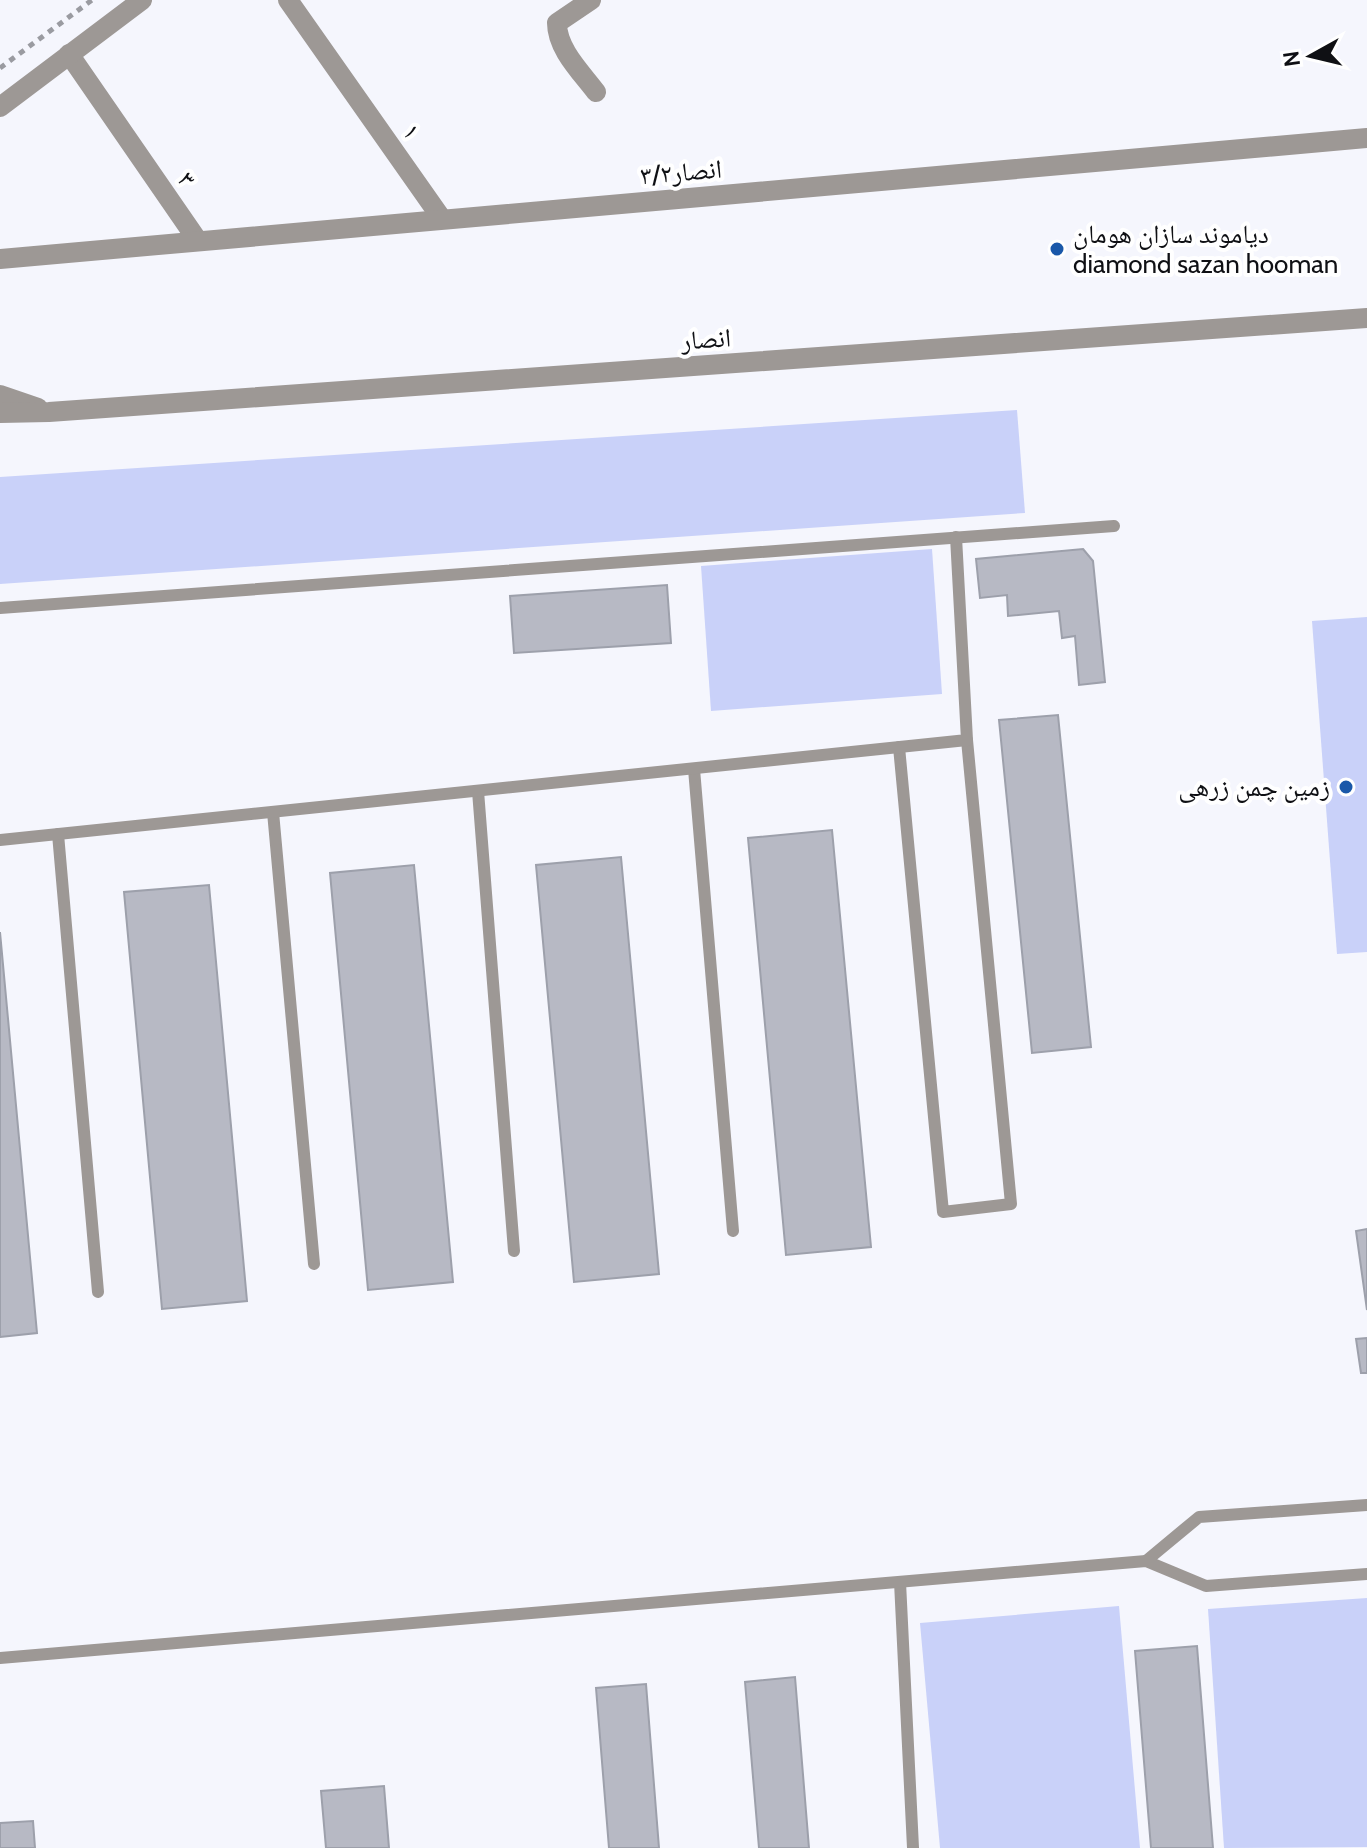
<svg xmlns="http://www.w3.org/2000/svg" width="1367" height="1848" font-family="Cabin,'Noto Naskh Arabic',sans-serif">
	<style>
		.green { fill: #c9d1f9 }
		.building { fill: #b7b9c4; stroke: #9da0ab; stroke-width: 2 }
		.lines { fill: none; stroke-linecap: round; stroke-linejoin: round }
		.path { stroke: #9a9ba1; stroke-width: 5; stroke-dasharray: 6 6; stroke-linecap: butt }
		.service { stroke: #9d9895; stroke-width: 12 }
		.minor { stroke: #9d9895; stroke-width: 20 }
		.tertiary { stroke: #9d9895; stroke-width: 20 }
		.poi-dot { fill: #1a58a9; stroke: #fff; stroke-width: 3 }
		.labels { text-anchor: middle; stroke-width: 8; stroke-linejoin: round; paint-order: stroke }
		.street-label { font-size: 26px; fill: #0f1014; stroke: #fff }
		.poi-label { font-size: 26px; fill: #0f1014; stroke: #fff; text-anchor: start }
	</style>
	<rect width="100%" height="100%" fill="#f5f6fd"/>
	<!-- green -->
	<g class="green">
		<polygon points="1017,410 1025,513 0,584 0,477"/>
		<polygon points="932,549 942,694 711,711 701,566"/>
		<polygon points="1367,617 1367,952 1337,954 1312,621"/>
		<polygon points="1367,1598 1367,1847 1224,1848 1208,1609"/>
		<polygon points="1119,1606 1140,1848 940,1848 920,1623"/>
	</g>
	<!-- building -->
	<g class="building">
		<polygon points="1083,549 1093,561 1105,682 1079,685 1075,636 1062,638 1059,611 1008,616 1007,595 980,598 976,559"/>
		<polygon points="667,585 671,643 514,653 510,596"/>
		<polygon points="1058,715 1091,1047 1032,1053 999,720"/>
		<polygon points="832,830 871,1247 786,1255 748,838"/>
		<polygon points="621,857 659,1274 574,1282 536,865"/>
		<polygon points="414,865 453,1282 368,1290 330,873"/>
		<polygon points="209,885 247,1301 162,1309 124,892"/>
		<polygon points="0,932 37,1333 0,1337"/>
		<polygon points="1367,1229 1367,1310 1356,1231"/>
		<polygon points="1367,1338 1367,1373 1361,1373 1356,1339"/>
		<polygon points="1197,1646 1213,1848 1151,1848 1135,1651"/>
		<polygon points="795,1677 809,1848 759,1848 745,1682"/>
		<polygon points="646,1684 659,1848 609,1848 596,1688"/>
		<polygon points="384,1786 389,1848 326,1848 321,1791"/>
		<polygon points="33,1821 35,1848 0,1848 0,1823"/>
	</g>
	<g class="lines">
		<!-- path -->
		<polyline class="path" points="0,68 92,0"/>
		<!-- service -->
		<g class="service">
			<polyline points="0,608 1114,526"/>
			<polyline points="899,747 943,1212 1011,1204 967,740"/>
			<polyline points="694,769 733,1231"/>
			<polyline points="478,791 514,1251"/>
			<polyline points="273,812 314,1264"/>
			<polyline points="58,834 98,1292"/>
			<polyline points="0,840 967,740 956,537"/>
			<polyline points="1146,1561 1199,1517 1367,1505"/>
			<polyline points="900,1582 913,1848"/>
			<polyline points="0,1658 1146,1561 1206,1586 1367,1574"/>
		</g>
		<!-- minor -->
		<g class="minor">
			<polyline points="288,0 442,219"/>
			<path d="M591,0l-34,23c0,26 24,49 39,69"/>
			<polyline points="69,54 198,241"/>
			<polyline points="0,259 1367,138"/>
		</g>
		<!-- tertiary -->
		<g class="tertiary">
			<polyline points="0,107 142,0"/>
			<polyline points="0,395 38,408"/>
			<polyline points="0,413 49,412 1367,318"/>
		</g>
	</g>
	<!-- markers -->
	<g class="poi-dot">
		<circle cx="1057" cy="249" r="8"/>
		<circle cx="1346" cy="787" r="8"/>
	</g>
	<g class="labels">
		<!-- street labels -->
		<g class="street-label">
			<text transform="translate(412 131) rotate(55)" y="9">۱</text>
			<text transform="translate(681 172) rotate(-5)" y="9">انصار۳/۲</text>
			<text transform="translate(187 179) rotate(55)" y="9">۳</text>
			<text transform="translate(706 339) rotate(-4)" y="9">انصار</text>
		</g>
		<!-- poi labels -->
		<g class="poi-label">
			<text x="1073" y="243">دیاموند سازان هومان<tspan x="1073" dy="30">diamond sazan hooman</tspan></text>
			<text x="1330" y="796" text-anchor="end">زمین چمن زرهی</text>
		</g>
	</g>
	<!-- north arrow -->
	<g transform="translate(1311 56) rotate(262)" stroke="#ffffff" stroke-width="6" paint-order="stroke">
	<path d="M0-6L14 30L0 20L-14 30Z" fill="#0f1014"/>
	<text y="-12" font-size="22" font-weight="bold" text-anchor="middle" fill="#0f1014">N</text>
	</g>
</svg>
